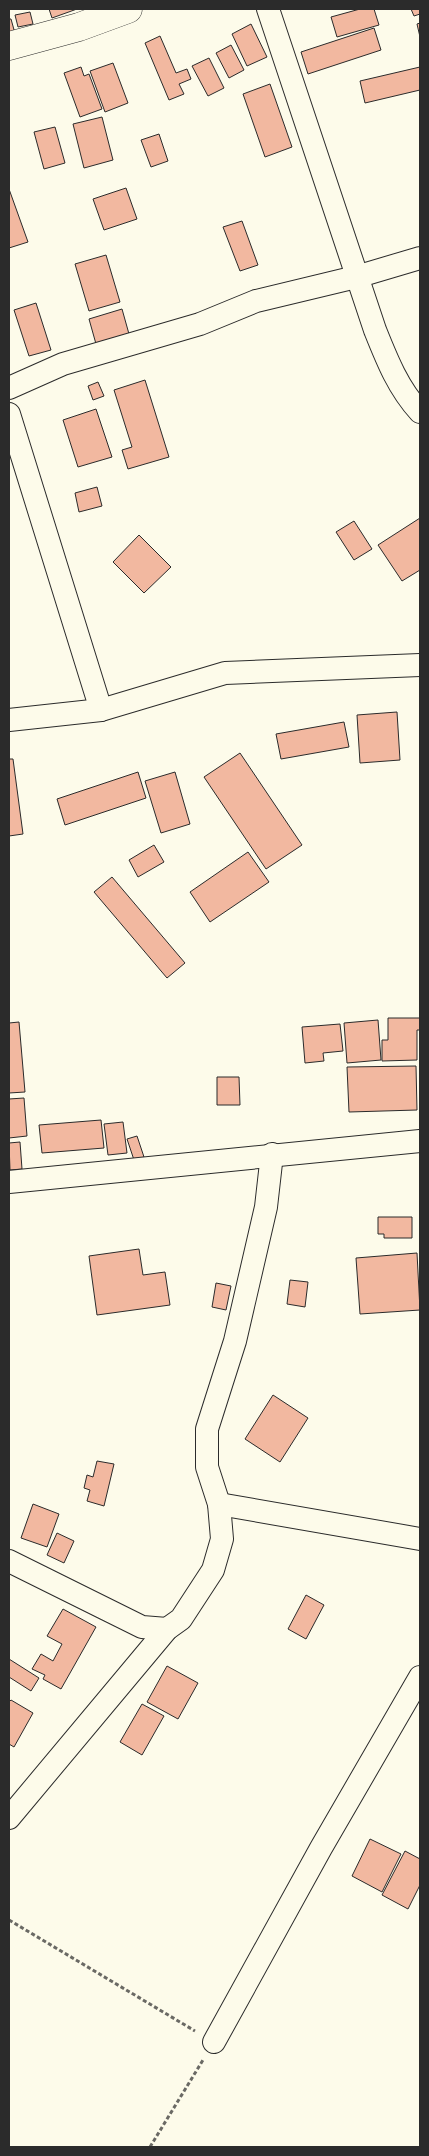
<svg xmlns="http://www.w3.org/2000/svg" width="429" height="2156" font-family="'PT Sans',sans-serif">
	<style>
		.building { fill: #f2b8a0; stroke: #2b2b2b }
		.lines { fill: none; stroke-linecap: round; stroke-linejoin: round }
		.minor-casing { stroke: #2b2b2b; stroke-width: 24 }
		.tertiary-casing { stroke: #2b2b2b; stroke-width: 29 }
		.path { stroke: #6a6964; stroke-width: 3; stroke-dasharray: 4 2.5; stroke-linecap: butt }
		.minor { stroke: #fdfbea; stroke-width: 22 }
		.tertiary { stroke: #fdfbea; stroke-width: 28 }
	</style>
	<rect width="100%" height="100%" fill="#fdfbea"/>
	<!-- building -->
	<g class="building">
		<polygon points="49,9 77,9 52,18"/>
		<polygon points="360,9 374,9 379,25 337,37 331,17"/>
		<polygon points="411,9 420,9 420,14 414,16"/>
		<polygon points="30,12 33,24 18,27 15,15"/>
		<polygon points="9,19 11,19 16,37 9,38"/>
		<polygon points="420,23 420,37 417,24"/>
		<polygon points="251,24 267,57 247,66 232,34"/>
		<polygon points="374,28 381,50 308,74 301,52"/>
		<polygon points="160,36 176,73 187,69 191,79 179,84 184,94 169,100 145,43"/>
		<polygon points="231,45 244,70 229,78 216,53"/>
		<polygon points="209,58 224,88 208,96 192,66"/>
		<polygon points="113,63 128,103 105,112 90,71"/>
		<polygon points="81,67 84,76 89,74 102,109 80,117 64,73"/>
		<polygon points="420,67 420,90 365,103 360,81"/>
		<polygon points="270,84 292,147 265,157 243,94"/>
		<polygon points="102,117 113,160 84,168 73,124"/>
		<polygon points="55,127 65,163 44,169 34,132"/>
		<polygon points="159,134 168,161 151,167 141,140"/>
		<polygon points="126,188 137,219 104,230 93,199"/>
		<polygon points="9,189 28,242 9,248"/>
		<polygon points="242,221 258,265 240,271 223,227"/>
		<polygon points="106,255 120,302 89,311 75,264"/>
		<polygon points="36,303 51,350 29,356 14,310"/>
		<polygon points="122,309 129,334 96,344 89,319"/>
		<polygon points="145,380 169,457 128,469 122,450 132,447 114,390"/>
		<polygon points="98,382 104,396 93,400 88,386"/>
		<polygon points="96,409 112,457 78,467 63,420"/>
		<polygon points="97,487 102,506 79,512 75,493"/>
		<polygon points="420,518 420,570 402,581 378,545"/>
		<polygon points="354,521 372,549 354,560 336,532"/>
		<polygon points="139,535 171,567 144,593 113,562"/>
		<polygon points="397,712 400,760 360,763 357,715"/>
		<polygon points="344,722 349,747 281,759 276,734"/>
		<polygon points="240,753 302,845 266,869 204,777"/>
		<polygon points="9,759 13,759 23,834 9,836"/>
		<polygon points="138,772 146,798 65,825 57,799"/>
		<polygon points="175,772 190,824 161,833 145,781"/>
		<polygon points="154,845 164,862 138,877 129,860"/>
		<polygon points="248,852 269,882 210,922 190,892"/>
		<polygon points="112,877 185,963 167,978 94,892"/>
		<polygon points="388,1018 420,1018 420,1030 417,1030 417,1060 382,1061 382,1040 388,1040"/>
		<polygon points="378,1020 381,1060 347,1063 344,1023"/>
		<polygon points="19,1022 25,1092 9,1093 9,1023"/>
		<polygon points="340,1024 343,1051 323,1053 324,1061 305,1063 302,1027"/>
		<polygon points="416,1066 417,1110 349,1112 347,1067"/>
		<polygon points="217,1077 239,1077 240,1105 217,1105"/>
		<polygon points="24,1098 27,1136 9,1138 9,1099"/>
		<polygon points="101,1120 104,1148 42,1153 39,1125"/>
		<polygon points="123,1122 127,1153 108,1155 104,1124"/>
		<polygon points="137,1136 144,1157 134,1160 127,1139"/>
		<polygon points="20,1142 22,1169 10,1170 9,1143"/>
		<polygon points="378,1217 412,1217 412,1238 384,1238 384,1234 378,1234"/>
		<polygon points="139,1249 143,1275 165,1272 170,1305 97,1315 89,1256"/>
		<polygon points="417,1253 420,1310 360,1314 356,1258"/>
		<polygon points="290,1280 308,1282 305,1307 287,1304"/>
		<polygon points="216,1283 231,1286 226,1310 212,1307"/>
		<polygon points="273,1395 308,1418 280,1462 245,1439"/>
		<polygon points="97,1461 114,1464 104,1506 87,1501 90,1490 84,1488 87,1475 93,1477"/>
		<polygon points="33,1504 59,1514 47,1547 21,1538"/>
		<polygon points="57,1533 74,1541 64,1563 47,1555"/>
		<polygon points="306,1595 324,1605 306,1639 288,1629"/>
		<polygon points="63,1609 96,1627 61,1689 43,1679 45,1675 32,1669 41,1654 53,1661 62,1644 47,1636"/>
		<polygon points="9,1659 39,1678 31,1691 9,1677"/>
		<polygon points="167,1666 198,1683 178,1719 147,1702"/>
		<polygon points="11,1700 33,1713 14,1747 9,1744 9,1702"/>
		<polygon points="142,1704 164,1716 142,1755 120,1742"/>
		<polygon points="370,1839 401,1854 382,1892 352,1876"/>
		<polygon points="405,1851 420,1859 420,1885 408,1909 382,1895"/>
	</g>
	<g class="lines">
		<!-- minor casing -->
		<g class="minor-casing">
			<g id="minor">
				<path d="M268,9l107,321c12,30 23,58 45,82"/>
				<polyline points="9,388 63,364 200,324 256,301 356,277 420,258"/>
				<polyline points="9,414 101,710"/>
				<polyline points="9,720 101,710 225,673 420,665"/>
				<polyline points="9,1182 420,1141"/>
				<polyline points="219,1504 420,1539"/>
				<polyline points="9,1561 142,1627 167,1629"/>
				<polyline points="9,1818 167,1629 181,1619 213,1570 222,1539 219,1504 207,1467 207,1429 235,1341 266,1207 272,1154"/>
				<polyline points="214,2042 321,1848 420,1677"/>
			</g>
		</g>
		<!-- tertiary casing -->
		<g class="tertiary-casing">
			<polyline id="tertiary" points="9,46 79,27 128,9"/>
		</g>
		<!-- path -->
		<g class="path">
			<polyline points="9,1920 195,2031"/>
			<polyline points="150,2147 203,2060"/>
		</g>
		<!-- minor -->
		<use href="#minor" class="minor"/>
		<!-- tertiary -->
		<use href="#tertiary" class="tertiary"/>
	</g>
	<!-- border -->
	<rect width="429" height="2156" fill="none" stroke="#2b2b2b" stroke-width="20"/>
</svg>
